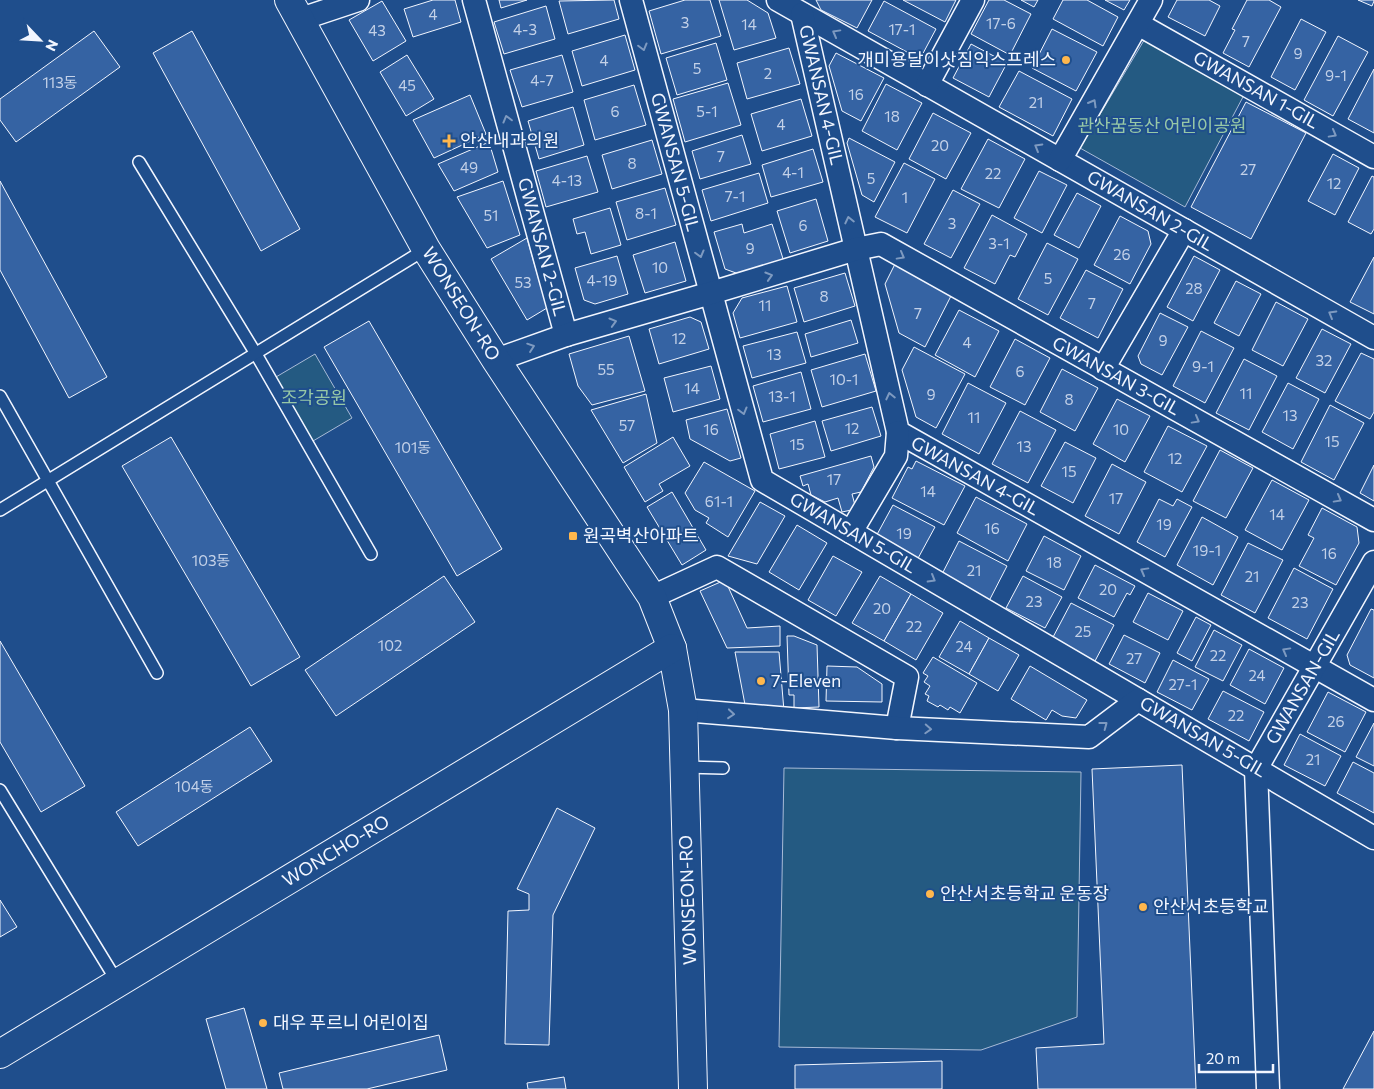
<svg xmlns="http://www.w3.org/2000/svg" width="1374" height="1089" font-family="Commissioner,'Noto Sans KR',sans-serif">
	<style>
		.green { fill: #245a82; stroke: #a8bbd7 }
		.building { fill: #3563a3; stroke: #f2f6ff }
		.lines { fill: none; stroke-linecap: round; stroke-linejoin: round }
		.service-casing { stroke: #f2f6ff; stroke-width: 14 }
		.minor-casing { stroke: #f2f6ff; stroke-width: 25 }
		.tertiary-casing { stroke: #f2f6ff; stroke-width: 30 }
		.service { stroke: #1f4e8c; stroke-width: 11 }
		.minor { stroke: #1f4e8c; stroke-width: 22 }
		.tertiary { stroke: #1f4e8c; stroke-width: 28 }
		.oneway { stroke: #7e9ac0 }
		.poi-dot { fill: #ffb74d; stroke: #1f4e8c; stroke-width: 2 }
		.labels { text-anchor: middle; stroke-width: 4; stroke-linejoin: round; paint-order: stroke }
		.number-label { font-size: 15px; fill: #c3d1e8 }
		.poi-label { font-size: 18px; fill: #f2f6ff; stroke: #1f4e8c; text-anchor: start }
		.street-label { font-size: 18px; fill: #f2f6ff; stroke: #1f4e8c }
		.park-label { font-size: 18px; fill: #97c8a6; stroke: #1f4e8c }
	</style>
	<rect width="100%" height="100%" fill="#1f4e8c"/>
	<!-- green -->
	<g class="green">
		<polygon points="1146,37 1244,95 1185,207 1080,148"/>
		<polygon points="315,354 352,418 313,441 276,377"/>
		<polygon points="784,768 1081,772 1077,1017 981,1050 779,1047"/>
	</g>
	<!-- building -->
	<g class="building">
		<polygon points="433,0 455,0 461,22 413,37 404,9"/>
		<polygon points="499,0 527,0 501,8"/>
		<polygon points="614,0 619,19 568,34 559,1"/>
		<polygon points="685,0 710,0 721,36 661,54 649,11"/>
		<polygon points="719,0 747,0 768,13 776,38 734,50"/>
		<polygon points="816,0 872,0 857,28 821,10"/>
		<polygon points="903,0 956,0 945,22"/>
		<polygon points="989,0 1004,0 1031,14 1010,55 971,34"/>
		<polygon points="1021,0 1038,0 1034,7"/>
		<polygon points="1063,0 1087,0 1118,17 1103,46 1053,19"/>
		<polygon points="1105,0 1130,0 1124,10"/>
		<polygon points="1177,0 1209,0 1220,6 1205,36 1168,17"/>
		<polygon points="1247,0 1269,0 1281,7 1249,67 1223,53 1235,30 1232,29"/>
		<polygon points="1358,0 1374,0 1374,1 1372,6"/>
		<polygon points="382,1 406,41 373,61 349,20"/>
		<polygon points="884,1 936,29 920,59 868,31"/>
		<polygon points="546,6 555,39 504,54 494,22"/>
		<polygon points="1301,19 1326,32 1295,90 1271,77"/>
		<polygon points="1052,29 1097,52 1076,91 1032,68"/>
		<polygon points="94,31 120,67 16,142 0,120 0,99"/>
		<polygon points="192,31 300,229 261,251 153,53"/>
		<polygon points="625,35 635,70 582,86 572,51"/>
		<polygon points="1338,36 1368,52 1333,116 1304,100"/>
		<polygon points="716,43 727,80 677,95 666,58"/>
		<polygon points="971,44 1007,63 989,97 953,78"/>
		<polygon points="789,48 800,84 747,99 737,63"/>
		<polygon points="836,53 884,78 861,121 842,111 829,66"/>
		<polygon points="407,55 434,99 406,116 380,72"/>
		<polygon points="562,55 573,92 522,107 510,70"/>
		<polygon points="1374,69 1374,133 1348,119"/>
		<polygon points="1019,71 1072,99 1053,136 999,107"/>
		<polygon points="728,83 741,125 685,142 673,99"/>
		<polygon points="886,84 922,103 897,150 862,131"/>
		<polygon points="634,85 646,125 595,140 584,100"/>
		<polygon points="470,95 486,134 434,158 413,120"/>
		<polygon points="801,99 812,136 762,151 751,114"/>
		<polygon points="1246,102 1306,133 1251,239 1191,207"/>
		<polygon points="573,107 584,145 539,159 528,121"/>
		<polygon points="933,113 971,133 946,179 909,159"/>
		<polygon points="742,135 751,164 700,179 692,151"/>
		<polygon points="849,138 895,162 874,202 862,195 847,143"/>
		<polygon points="988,139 1025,159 999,208 961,189"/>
		<polygon points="652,140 662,174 612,189 602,155"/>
		<polygon points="489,142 498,172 454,191 438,164"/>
		<polygon points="813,149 823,182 771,197 762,165"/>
		<polygon points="1333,154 1359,168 1335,215 1308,201"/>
		<polygon points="587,156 598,192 546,207 536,171"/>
		<polygon points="904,163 935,179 907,233 875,217"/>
		<polygon points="1039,171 1067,185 1042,233 1014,218"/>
		<polygon points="759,173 768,203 711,221 702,190"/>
		<polygon points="1372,176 1374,177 1374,229 1371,234 1348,222"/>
		<polygon points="0,181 107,377 69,398 0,270"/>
		<polygon points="503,181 520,235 487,248 457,197"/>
		<polygon points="665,188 676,225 627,240 616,202"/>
		<polygon points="953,190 980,204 951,258 924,244"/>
		<polygon points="1077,193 1101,206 1079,248 1054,235"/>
		<polygon points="816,199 828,241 790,253 777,211"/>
		<polygon points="610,208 621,245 591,254 585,232 577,234 573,219"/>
		<polygon points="992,215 1027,234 1015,257 1010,255 995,284 964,268"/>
		<polygon points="1120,216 1148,231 1151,244 1130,284 1094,265"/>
		<polygon points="742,224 744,233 772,224 785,265 747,277 725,269 714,232"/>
		<polygon points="527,238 547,308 527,320 491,259"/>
		<polygon points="675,242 686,281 645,293 633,255"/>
		<polygon points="1047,243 1078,259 1048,315 1018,299"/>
		<polygon points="617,256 628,294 595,304 584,300 575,268"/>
		<polygon points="1194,256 1220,270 1193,321 1167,307"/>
		<polygon points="1374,257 1374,314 1350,302"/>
		<polygon points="895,264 952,294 925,347 899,333 885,284"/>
		<polygon points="1086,270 1123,289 1098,338 1060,318"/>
		<polygon points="845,273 855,306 804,322 794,288"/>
		<polygon points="1236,281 1261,294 1239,336 1214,323"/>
		<polygon points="787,286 797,322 740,338 733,313 742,298"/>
		<polygon points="1276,302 1308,319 1283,366 1252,350"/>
		<polygon points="959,310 999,331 975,377 935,355"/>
		<polygon points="1160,313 1188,327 1162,375 1141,364 1138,356"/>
		<polygon points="690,317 701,322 709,349 659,364 649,329"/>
		<polygon points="851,320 858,343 811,357 805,334"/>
		<polygon points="369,321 502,549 457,576 324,347"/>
		<polygon points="1322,329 1351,344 1325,393 1296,378"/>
		<polygon points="1201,331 1234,348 1205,403 1173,386"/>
		<polygon points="797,332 806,363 752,378 743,346"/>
		<polygon points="629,336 645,391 592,405 578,386 569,354"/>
		<polygon points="1015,339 1050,358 1025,405 990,387"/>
		<polygon points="914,347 965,374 936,428 916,417 902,370"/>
		<polygon points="1361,353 1374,359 1374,412 1370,419 1335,401"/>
		<polygon points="865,354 876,391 822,407 811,370"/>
		<polygon points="1244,359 1277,376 1249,430 1216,413"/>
		<polygon points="711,366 720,399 673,412 664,378"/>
		<polygon points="1062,369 1098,388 1075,431 1040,412"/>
		<polygon points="801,372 811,409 763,422 753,386"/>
		<polygon points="968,383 1006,403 979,454 942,434"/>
		<polygon points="1288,383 1319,399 1293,449 1262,432"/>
		<polygon points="646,394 657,443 623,463 591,410"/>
		<polygon points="1117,399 1150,416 1125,462 1093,444"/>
		<polygon points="1330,405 1364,423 1334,480 1301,462"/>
		<polygon points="872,407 881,436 831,451 822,421"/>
		<polygon points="727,409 741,458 730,461 690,439 686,420"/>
		<polygon points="1020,411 1056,430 1028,483 992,464"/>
		<polygon points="815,421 825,457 779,469 770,434"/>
		<polygon points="1168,426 1207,446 1182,492 1144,472"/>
		<polygon points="171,437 300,657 251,686 122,466"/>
		<polygon points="673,437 690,466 659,484 663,491 645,502 624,467"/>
		<polygon points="1065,442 1096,458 1073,503 1041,486"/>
		<polygon points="1220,450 1253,468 1226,518 1193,501"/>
		<polygon points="871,456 874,467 861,492 852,494 856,509 842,512 838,498 825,502 811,495 808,484 803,486 800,476"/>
		<polygon points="916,461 965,486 944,525 892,498 908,467 912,469"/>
		<polygon points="704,462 755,491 728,537 706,523 709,518 695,510 685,493"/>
		<polygon points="1112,464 1146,482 1119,534 1085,516"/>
		<polygon points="1374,465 1374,501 1360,493"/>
		<polygon points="1272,480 1309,500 1282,550 1245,530"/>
		<polygon points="672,492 706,550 682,565 647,507"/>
		<polygon points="976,497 1027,524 1008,561 957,533"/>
		<polygon points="1159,499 1173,506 1177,499 1192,507 1165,557 1137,542"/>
		<polygon points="760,502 785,516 757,564 728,556"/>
		<polygon points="893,505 935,527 916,562 874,540"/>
		<polygon points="1322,508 1357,527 1359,543 1336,585 1299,566 1314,538 1308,535"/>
		<polygon points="1202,517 1238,537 1213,585 1177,565"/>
		<polygon points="797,525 827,543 799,590 769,572"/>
		<polygon points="1044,536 1081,556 1064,590 1026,571"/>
		<polygon points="959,541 1007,566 989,601 941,576"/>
		<polygon points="1248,543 1283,560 1255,613 1221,595"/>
		<polygon points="833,556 862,572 836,616 808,600"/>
		<polygon points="1095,565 1135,586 1130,595 1127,593 1114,617 1078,598"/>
		<polygon points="1294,568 1333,589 1307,639 1268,618"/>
		<polygon points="444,576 475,622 336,716 305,670"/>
		<polygon points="880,576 911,594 884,641 852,623"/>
		<polygon points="1023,576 1062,597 1045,628 1006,608"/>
		<polygon points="725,580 747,628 780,626 780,646 727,648 700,591"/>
		<polygon points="1148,593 1183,611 1168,640 1133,622"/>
		<polygon points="911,594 943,613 916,660 884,641"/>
		<polygon points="1071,603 1114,625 1095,661 1052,639"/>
		<polygon points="1371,609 1374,610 1374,678 1350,665 1347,655"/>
		<polygon points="1196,617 1211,625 1192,661 1177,653"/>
		<polygon points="960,621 989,638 969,674 939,657"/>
		<polygon points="1214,630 1242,645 1223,681 1195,667"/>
		<polygon points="1124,635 1160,653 1145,683 1109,664"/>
		<polygon points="787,636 794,636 817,645 819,707 794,708 794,695 789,695"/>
		<polygon points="989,638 1019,655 998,691 969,674"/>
		<polygon points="0,641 85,786 41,812 0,742"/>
		<polygon points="1249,649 1284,668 1265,704 1230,685"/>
		<polygon points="735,652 779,652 784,711 746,710"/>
		<polygon points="933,657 977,683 960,713 950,707 948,710 940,705 938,707 927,701 929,696 925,694 930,686 924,682 928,676 923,673"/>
		<polygon points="1173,660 1209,679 1192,710 1157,692"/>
		<polygon points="827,666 857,667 882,684 882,702 826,701"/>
		<polygon points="1030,666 1087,700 1076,718 1062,716 1052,710 1046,720 1011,699"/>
		<polygon points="1223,691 1264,712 1249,741 1208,719"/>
		<polygon points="1328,692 1366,712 1345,752 1307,732"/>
		<polygon points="1374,723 1374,766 1356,757"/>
		<polygon points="250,727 272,761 138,846 116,812"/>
		<polygon points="1300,734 1341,756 1325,786 1284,765"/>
		<polygon points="1353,762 1374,773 1374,813 1337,793"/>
		<polygon points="1182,765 1196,1089 1038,1089 1036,1048 1104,1044 1092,769"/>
		<polygon points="557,808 595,828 553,915 549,1045 505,1044 508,911 529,910 529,894 517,889"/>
		<polygon points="0,900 17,927 0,937"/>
		<polygon points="244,1008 267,1089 226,1089 206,1019"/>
		<polygon points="1374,1031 1374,1089 1343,1089"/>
		<polygon points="439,1035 447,1070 367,1089 283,1089 279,1073"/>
		<polygon points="942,1061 942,1089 795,1089 795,1065"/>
		<polygon points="564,1077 566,1089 528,1089 527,1083"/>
	</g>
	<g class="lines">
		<!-- service casing -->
		<g class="service-casing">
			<g id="service">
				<polyline points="139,162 256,354 371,554"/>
				<polyline points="0,396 157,673"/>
				<polyline points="0,510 426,249"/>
				<polyline points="684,767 723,768"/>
				<polyline points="0,790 118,983"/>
			</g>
		</g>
		<!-- minor casing -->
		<g class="minor-casing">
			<g id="minor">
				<polyline points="474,0 566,335"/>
				<polyline points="631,0 762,480 1374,838"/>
				<polyline points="778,0 1374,338"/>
				<polyline points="802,14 898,432 1374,700"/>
				<polyline points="301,19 358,0"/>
				<polyline points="1138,24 1374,157"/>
				<polyline points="927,85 973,0"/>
				<polyline points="1060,160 1151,0"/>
				<polyline points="496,360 566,335 711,293 856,249 881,244 1374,520"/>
				<polyline points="1103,369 1184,230"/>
				<polyline points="851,532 896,456 898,432"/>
				<polyline points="652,597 717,567 907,677 897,728"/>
				<polyline points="683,710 897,728 1089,737 1138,700"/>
				<polyline points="1268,1089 1256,769 1374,562"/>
			</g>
		</g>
		<!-- tertiary casing -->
		<g class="tertiary-casing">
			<g id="tertiary">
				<polyline points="289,0 426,249 496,360 652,597 672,648 683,710 693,1089"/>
				<polyline points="0,1054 672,648"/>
			</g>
		</g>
		<!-- service -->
		<use href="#service" class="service"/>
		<!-- minor -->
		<use href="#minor" class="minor"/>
		<!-- tertiary -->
		<use href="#tertiary" class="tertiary"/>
	</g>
	<!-- one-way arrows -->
	<defs><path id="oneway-chevron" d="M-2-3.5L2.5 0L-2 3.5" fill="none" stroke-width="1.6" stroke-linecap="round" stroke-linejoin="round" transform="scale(1.25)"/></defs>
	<g class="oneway">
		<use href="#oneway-chevron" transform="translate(836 33) rotate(-151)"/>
		<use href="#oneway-chevron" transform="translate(643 47) rotate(75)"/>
		<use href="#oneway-chevron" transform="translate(1093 103) rotate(-60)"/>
		<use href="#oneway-chevron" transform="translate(507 119) rotate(-105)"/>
		<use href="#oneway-chevron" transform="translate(1333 134) rotate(29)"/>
		<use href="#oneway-chevron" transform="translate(1038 147) rotate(-150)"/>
		<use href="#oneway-chevron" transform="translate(849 220) rotate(-103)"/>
		<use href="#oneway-chevron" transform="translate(700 254) rotate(75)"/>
		<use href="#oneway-chevron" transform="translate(901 256) rotate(29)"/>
		<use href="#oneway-chevron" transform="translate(769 276) rotate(-17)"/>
		<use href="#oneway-chevron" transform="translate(1332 314) rotate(-150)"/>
		<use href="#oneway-chevron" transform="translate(613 322) rotate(-16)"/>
		<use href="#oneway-chevron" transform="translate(531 347) rotate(-19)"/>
		<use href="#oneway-chevron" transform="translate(890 396) rotate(-103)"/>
		<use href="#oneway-chevron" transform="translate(743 411) rotate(75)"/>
		<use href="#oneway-chevron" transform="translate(1196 420) rotate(29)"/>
		<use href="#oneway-chevron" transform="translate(1338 499) rotate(29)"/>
		<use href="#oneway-chevron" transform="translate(1144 571) rotate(-151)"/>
		<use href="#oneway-chevron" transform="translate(932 579) rotate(30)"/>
		<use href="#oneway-chevron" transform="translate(1286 651) rotate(-151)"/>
		<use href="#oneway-chevron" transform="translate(731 714) rotate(5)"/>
		<use href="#oneway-chevron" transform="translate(1104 725) rotate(-37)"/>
		<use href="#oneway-chevron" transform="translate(928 729) rotate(3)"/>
	</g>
	<!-- markers -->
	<g class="poi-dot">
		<circle cx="1066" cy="60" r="5"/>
		<path d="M446.5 133.5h5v5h5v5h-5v5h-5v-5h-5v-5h5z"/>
		<rect x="568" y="531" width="10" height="10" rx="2.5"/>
		<circle cx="761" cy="681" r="5"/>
		<circle cx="930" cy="894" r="5"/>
		<circle cx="1143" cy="907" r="5"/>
		<circle cx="263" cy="1023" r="5"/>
	</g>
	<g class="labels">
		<!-- number labels -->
		<g class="number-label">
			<text x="433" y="20">4</text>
			<text x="685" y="28">3</text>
			<text x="1001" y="29">17-6</text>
			<text x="749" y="30">14</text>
			<text x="525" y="35">4-3</text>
			<text x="902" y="35">17-1</text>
			<text x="377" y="36">43</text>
			<text x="1246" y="47">7</text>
			<text x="1298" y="59">9</text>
			<text x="604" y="66">4</text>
			<text x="697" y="74">5</text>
			<text x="768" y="79">2</text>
			<text x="1336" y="81">9-1</text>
			<text x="542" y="86">4-7</text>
			<text x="60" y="88">113동</text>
			<text x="407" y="91">45</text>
			<text x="856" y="100">16</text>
			<text x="1036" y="108">21</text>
			<text x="615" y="117">6</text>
			<text x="707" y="117">5-1</text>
			<text x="892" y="122">18</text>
			<text x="781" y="130">4</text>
			<text x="940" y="151">20</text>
			<text x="721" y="162">7</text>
			<text x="632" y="169">8</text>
			<text x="469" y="173">49</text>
			<text x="1248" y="175">27</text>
			<text x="793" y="178">4-1</text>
			<text x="993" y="179">22</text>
			<text x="871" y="184">5</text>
			<text x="567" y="186">4-13</text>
			<text x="1334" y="189">12</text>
			<text x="735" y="202">7-1</text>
			<text x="905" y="203">1</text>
			<text x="646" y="219">8-1</text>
			<text x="491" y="221">51</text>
			<text x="952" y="229">3</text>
			<text x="803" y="231">6</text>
			<text x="999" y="249">3-1</text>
			<text x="750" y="254">9</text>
			<text x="1122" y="260">26</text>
			<text x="660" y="273">10</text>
			<text x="1048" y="284">5</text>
			<text x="602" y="286">4-19</text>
			<text x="523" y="288">53</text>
			<text x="1194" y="294">28</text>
			<text x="824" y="302">8</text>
			<text x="1092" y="309">7</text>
			<text x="765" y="311">11</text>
			<text x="918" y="319">7</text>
			<text x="679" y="344">12</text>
			<text x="1163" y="346">9</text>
			<text x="967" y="348">4</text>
			<text x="774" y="360">13</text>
			<text x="1324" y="366">32</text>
			<text x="1203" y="372">9-1</text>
			<text x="606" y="375">55</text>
			<text x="1020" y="377">6</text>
			<text x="844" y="385">10-1</text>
			<text x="692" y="394">14</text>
			<text x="1246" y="399">11</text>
			<text x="931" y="400">9</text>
			<text x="782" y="402">13-1</text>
			<text x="1069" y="405">8</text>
			<text x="1290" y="421">13</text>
			<text x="974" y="423">11</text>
			<text x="627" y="431">57</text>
			<text x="852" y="434">12</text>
			<text x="711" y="435">16</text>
			<text x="1121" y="435">10</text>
			<text x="1332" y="447">15</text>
			<text x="797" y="450">15</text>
			<text x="1024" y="452">13</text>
			<text x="413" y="453">101동</text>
			<text x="1175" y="464">12</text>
			<text x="1069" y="477">15</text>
			<text x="834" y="485">17</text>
			<text x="928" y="497">14</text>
			<text x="1116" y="504">17</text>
			<text x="719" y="507">61-1</text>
			<text x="1277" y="520">14</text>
			<text x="1164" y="530">19</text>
			<text x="992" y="534">16</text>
			<text x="904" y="539">19</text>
			<text x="1207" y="556">19-1</text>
			<text x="1329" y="559">16</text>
			<text x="211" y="566">103동</text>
			<text x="1054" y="568">18</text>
			<text x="974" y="576">21</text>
			<text x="1252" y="582">21</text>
			<text x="1108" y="595">20</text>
			<text x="1034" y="607">23</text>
			<text x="1300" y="608">23</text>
			<text x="882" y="614">20</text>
			<text x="914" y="632">22</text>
			<text x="1083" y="637">25</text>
			<text x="390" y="651">102</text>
			<text x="964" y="652">24</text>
			<text x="1218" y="661">22</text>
			<text x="1134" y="664">27</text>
			<text x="1257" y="681">24</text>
			<text x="1183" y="690">27-1</text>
			<text x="1236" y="721">22</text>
			<text x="1336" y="727">26</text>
			<text x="1313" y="765">21</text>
			<text x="194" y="792">104동</text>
		</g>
		<!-- poi labels -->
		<g class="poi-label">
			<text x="1056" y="66" text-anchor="end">개미용달이삿짐익스프레스</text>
			<text x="460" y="147">안산내과의원</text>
			<text x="583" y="542">원곡벽산아파트</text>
			<text x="771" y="687">7-Eleven</text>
			<text x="940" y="900">안산서초등학교 운동장</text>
			<text x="1153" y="913">안산서초등학교</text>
			<text x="273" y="1029">대우 푸르니 어린이집</text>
		</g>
		<!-- street labels -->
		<g class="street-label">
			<text transform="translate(1256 90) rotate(29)" y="6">GWANSAN 1-GIL</text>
			<text transform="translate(821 95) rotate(77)" y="6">GWANSAN 4-GIL</text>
			<text transform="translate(675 162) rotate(75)" y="6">GWANSAN 5-GIL</text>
			<text transform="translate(1150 211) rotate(30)" y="6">GWANSAN 2-GIL</text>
			<text transform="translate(542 247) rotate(75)" y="6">GWANSAN 2-GIL</text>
			<text transform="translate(461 304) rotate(58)" y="6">WONSEON-RO</text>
			<text transform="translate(1116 376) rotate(29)" y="6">GWANSAN 3-GIL</text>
			<text transform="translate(975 476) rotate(29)" y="6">GWANSAN 4-GIL</text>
			<text transform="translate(853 533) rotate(30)" y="6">GWANSAN 5-GIL</text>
			<text transform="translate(1303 687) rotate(-60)" y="6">GWANSAN-GIL</text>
			<text transform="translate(1203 737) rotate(30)" y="6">GWANSAN 5-GIL</text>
			<text transform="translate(336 851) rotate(-31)" y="6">WONCHO-RO</text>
			<text transform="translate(688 900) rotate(-92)" y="6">WONSEON-RO</text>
		</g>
		<!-- park labels -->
		<g class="park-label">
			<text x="1162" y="132">관산꿈동산 어린이공원</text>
			<text x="314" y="404">조각공원</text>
		</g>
	</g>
	<!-- north arrow -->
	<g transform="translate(40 40) rotate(115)" stroke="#1f4e8c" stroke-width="4" paint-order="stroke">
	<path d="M0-4L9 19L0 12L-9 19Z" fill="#f2f6ff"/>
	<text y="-8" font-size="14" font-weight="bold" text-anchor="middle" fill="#f2f6ff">N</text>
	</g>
	<!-- scale -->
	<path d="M1199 1064v8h74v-8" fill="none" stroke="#f2f6ff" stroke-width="2.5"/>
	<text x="1206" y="1064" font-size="15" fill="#f2f6ff" stroke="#1f4e8c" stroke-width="4" paint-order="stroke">20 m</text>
</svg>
